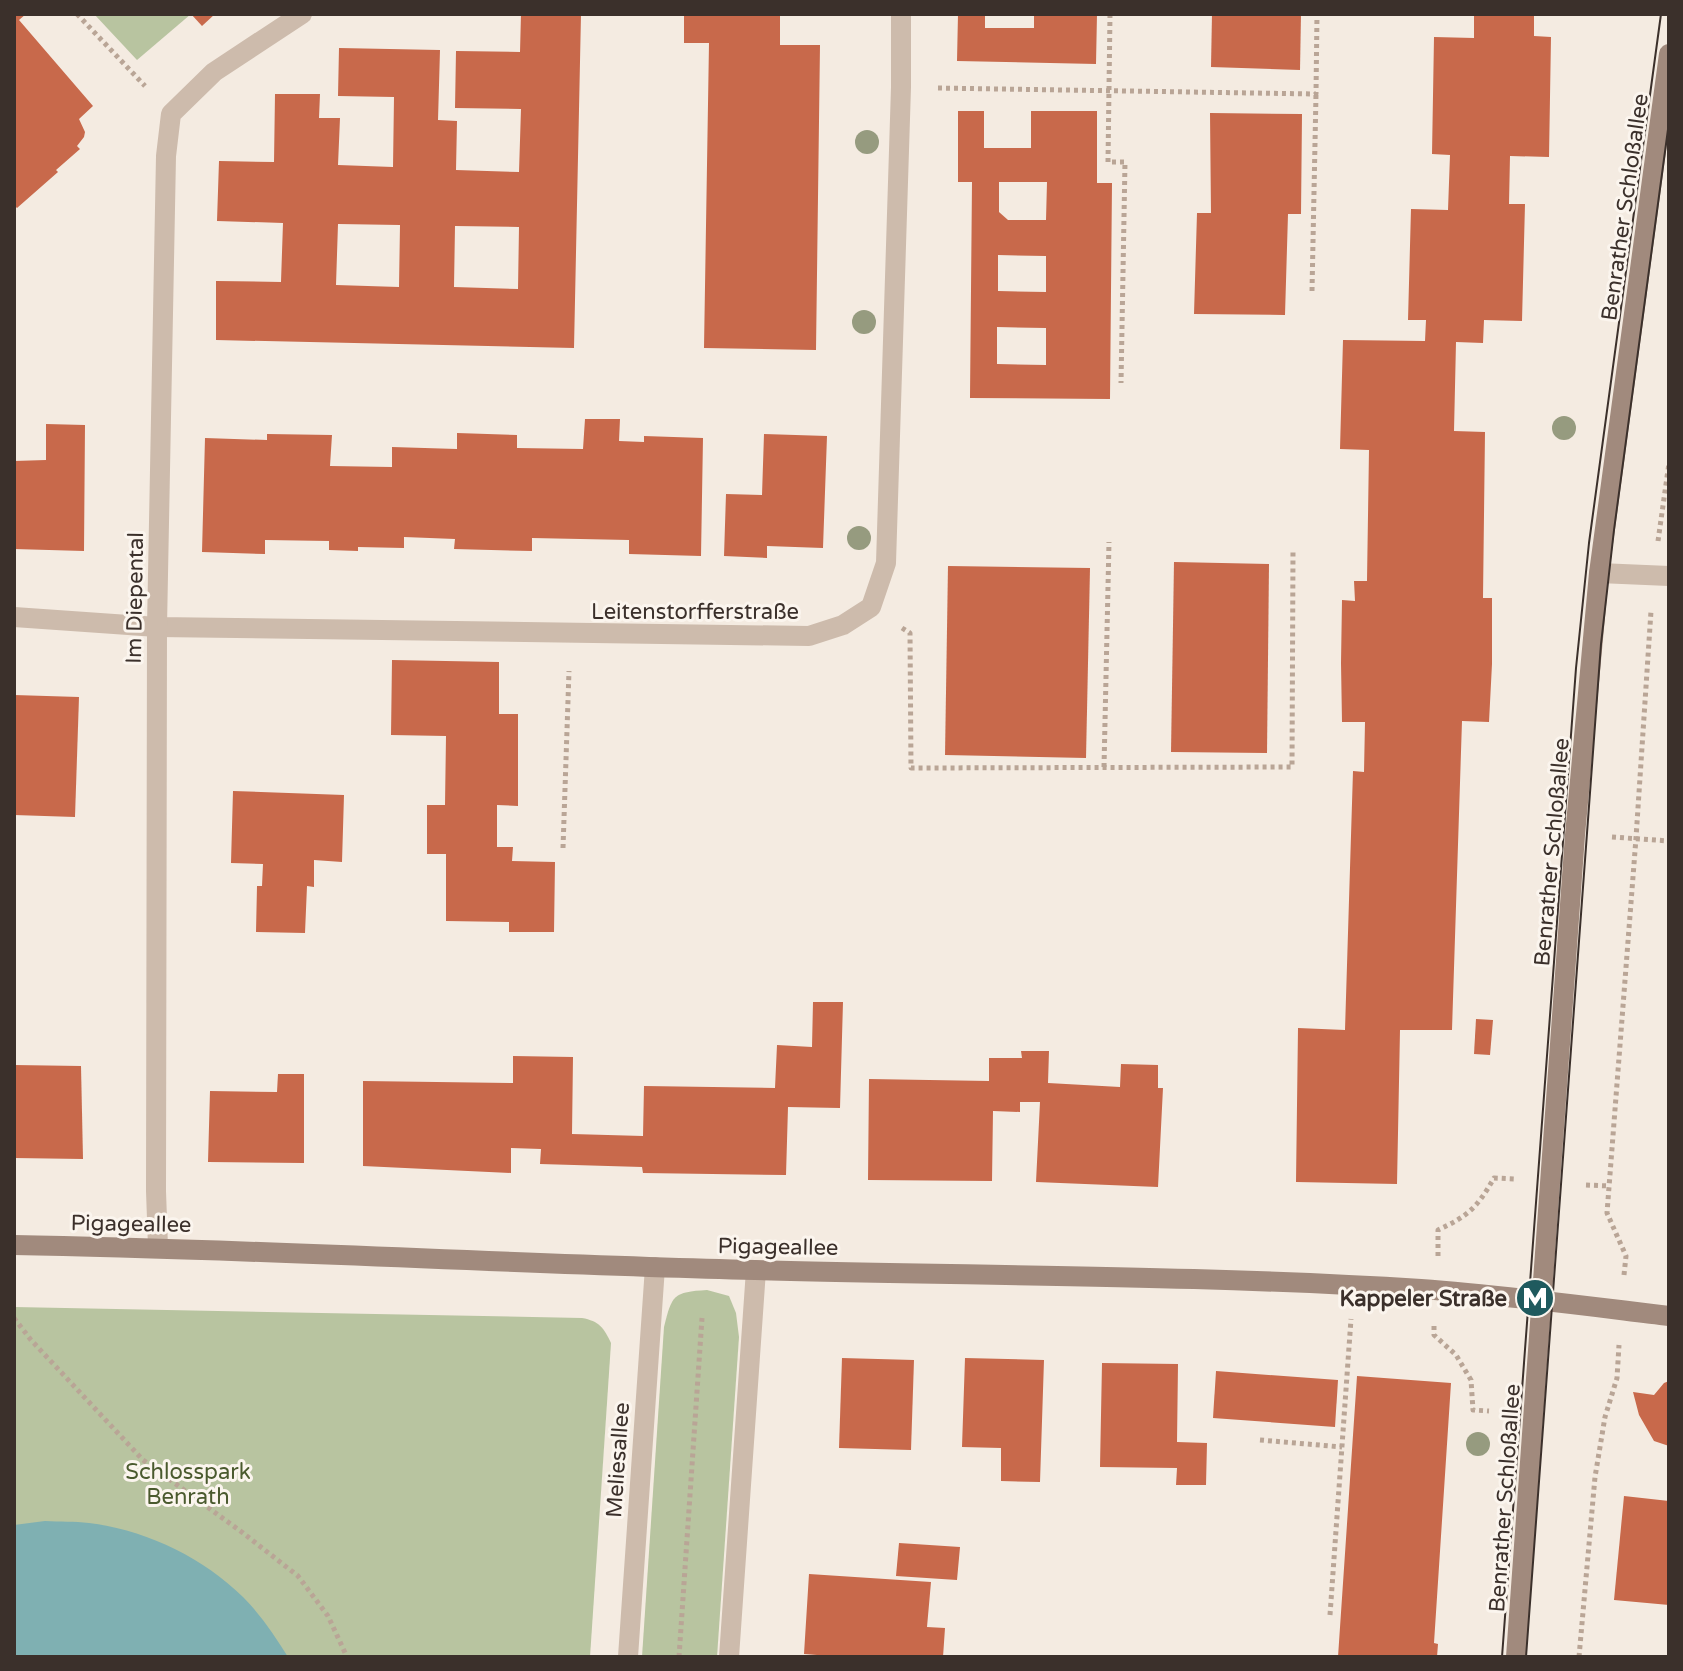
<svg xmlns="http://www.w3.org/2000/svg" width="1683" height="1671" font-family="'Varela Round',sans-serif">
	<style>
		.green { fill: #b8c4a0 }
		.water { fill: #7fb0b2 }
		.building { fill: #c8694b; fill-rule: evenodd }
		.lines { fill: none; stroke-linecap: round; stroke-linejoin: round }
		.path { stroke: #b9a596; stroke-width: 5; stroke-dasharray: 4 4; stroke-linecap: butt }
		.street { stroke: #cdbbac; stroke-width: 20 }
		.secondary { stroke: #a18a7d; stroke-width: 20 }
		.tram { stroke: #3b302b; stroke-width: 2 }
		.tree { fill: #969b7f }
		.labels { text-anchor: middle; stroke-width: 6; stroke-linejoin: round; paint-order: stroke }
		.street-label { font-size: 22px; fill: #3b302b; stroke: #fbf5ee }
		.poi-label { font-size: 22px; font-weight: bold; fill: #3b302b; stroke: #fbf5ee; text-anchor: end }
		.park-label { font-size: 22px; fill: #4a5a2e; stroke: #fbf5ee }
	</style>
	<rect width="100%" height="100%" fill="#f4ebe1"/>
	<!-- green -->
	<g class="green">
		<polygon points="94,14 191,14 137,60"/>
		<path d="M707,1290l22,6 7,17 3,24 -22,320h-75l22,-330c8,-32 9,-35 43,-37z"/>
		<path d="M14,1307l568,11c17,3 22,10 29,25l-21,314h-576z"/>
	</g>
	<!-- water -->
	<path class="water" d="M45,1521c15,1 29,0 44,2 57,7 113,34 154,74 18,18 32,39 45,60h-274v-132z"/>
	<!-- building -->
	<g class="building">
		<polygon points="14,14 26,14 19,20 93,106 79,119 85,132 84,137 77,146 80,149 56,170 58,172 17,208 14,205"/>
		<polygon points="191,14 215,14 202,26"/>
		<path d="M521,14h60l-7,334 -358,-8v-59l65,1 2,-59 -66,-2 2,-60 55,1 1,-68h45l-1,24h21l-2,47 55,2 1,-70 -56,-1 1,-48 101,2 -2,70 19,1 -1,49 63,2 2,-63 -66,-1 1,-57 64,1zM338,224l62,1 -1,62 -63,-2zM455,226l64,1 -1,62 -64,-2z"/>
		<polygon points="684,14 780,14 780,45 820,45 816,350 704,348 709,43 684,43"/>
		<polygon points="958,14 985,14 985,28 1034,28 1034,14 1097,14 1096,64 957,61"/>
		<polygon points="1212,14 1301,14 1300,70 1211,67"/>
		<polygon points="1474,14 1534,14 1534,36 1551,37 1549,157 1510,156 1509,204 1525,204 1522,321 1484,320 1483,343 1456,342 1454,431 1485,432 1483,598 1492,598 1492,664 1489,722 1462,721 1452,1030 1400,1030 1397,1184 1296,1182 1298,1028 1345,1030 1353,771 1364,772 1365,722 1342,722 1341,663 1342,600 1355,601 1354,581 1367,581 1369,450 1340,449 1343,340 1425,341 1426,320 1408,320 1411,209 1448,210 1450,155 1432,154 1434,37 1474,38"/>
		<path d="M958,111h26v37h47v-37h66v72h15l-2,216 -140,-1 2,-216h-14zM999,182h48l-1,38h-38l-9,-8zM998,255l48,1v36l-48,-1zM997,327l49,1v37l-49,-1z"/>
		<polygon points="1210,113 1302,114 1301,214 1288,214 1285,315 1194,314 1197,213 1211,213"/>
		<polygon points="585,419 620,419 619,441 644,442 644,436 703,438 701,556 629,554 629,540 532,538 532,551 454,549 455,539 404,537 404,548 358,547 358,551 329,550 329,541 265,540 265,554 202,552 205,438 267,440 267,434 332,435 330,466 392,467 392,447 457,449 457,433 517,435 517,448 583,449"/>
		<polygon points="46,424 85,425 84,551 14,549 14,461 46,460"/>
		<polygon points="764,434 827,436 823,548 767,546 767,558 724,556 726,494 762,495"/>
		<polygon points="1174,562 1269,564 1267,753 1171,752"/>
		<polygon points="948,566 1090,568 1086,758 945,755"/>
		<polygon points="392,660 499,662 499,714 518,714 518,806 497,805 497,847 513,847 512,861 555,862 554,932 509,932 509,922 446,921 446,854 427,854 427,805 445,805 446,736 391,735"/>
		<polygon points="14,695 79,697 75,817 14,815"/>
		<polygon points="233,791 344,795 342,862 314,860 314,887 307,886 305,933 256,932 257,886 262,886 263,864 231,863"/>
		<polygon points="813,1002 843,1002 840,1108 788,1107 786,1175 643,1173 642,1167 540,1164 541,1149 511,1148 511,1173 363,1166 363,1081 513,1083 513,1056 573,1057 572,1134 643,1136 644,1086 775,1088 777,1045 812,1047"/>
		<polygon points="1476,1019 1493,1020 1490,1055 1474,1054"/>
		<polygon points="1021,1051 1049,1051 1048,1083 1120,1087 1121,1064 1158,1065 1158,1088 1163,1088 1158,1187 1036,1182 1040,1102 1020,1102 1020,1112 993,1111 992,1181 868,1180 869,1079 989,1081 989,1058 1022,1058"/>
		<polygon points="14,1065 81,1066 83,1159 14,1158"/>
		<polygon points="278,1074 304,1074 304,1163 208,1162 210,1091 277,1092"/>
		<polygon points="842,1358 914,1360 911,1450 839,1448"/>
		<polygon points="965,1358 1044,1360 1040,1482 1001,1481 1001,1448 962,1447"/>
		<polygon points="1102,1363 1178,1364 1177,1442 1207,1443 1206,1485 1176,1485 1177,1468 1100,1467"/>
		<polygon points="1216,1371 1338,1380 1335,1427 1213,1418"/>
		<polygon points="1357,1376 1451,1383 1434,1643 1438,1644 1437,1657 1338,1657"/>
		<polygon points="1669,1381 1669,1446 1654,1441 1639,1415 1633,1392 1654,1395 1664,1383"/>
		<polygon points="1624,1496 1669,1501 1669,1605 1614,1600"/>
		<polygon points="899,1543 960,1547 957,1580 896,1576"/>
		<polygon points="809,1574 931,1582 927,1627 945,1628 943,1657 843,1657 804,1654"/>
	</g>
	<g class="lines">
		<!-- path -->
		<g class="path">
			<polyline points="77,14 145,86"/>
			<polyline points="1110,14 1108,162 1125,162 1121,383"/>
			<polyline points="938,88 1316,94 1317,14"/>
			<polyline points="1312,291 1316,94"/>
			<polyline points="1658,541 1669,463"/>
			<polyline points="902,628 910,633 911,768 1292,767 1293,551"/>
			<polyline points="1104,767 1109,542"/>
			<polyline points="1612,837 1669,841"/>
			<polyline points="563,848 569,671"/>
			<polyline points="1586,1185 1609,1186"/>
			<path d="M1438,1256v-26c30,-14 39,-22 56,-52l22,1"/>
			<polyline points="1624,1275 1626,1256 1607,1213 1636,838 1651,611"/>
			<polyline points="14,1318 31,1340 143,1460 243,1533 298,1576 328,1616 347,1657"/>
			<polyline points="1434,1326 1434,1335 1456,1355 1471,1380 1473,1410 1489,1411"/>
			<polyline points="1260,1440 1342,1447"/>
			<polyline points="1330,1615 1351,1319"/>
			<polyline points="679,1657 702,1318"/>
			<polyline points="1579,1657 1595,1477 1605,1417 1617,1378 1619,1345"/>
		</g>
		<!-- street -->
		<g class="street">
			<polyline points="1599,573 1669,576"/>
			<polyline points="14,617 157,627 809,636 843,625 871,607 886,563 901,87 901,14"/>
			<polyline points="158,1247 156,1191 157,627 166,156 171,114 214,72 302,14"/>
			<polyline points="628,1657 655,1267"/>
			<polyline points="729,1657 756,1270"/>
		</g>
		<!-- secondary -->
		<g class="secondary">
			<path d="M14,1245c247,4 494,19 741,25 222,6 444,5 666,19 83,6 165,17 248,27"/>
			<polyline points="1516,1657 1575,835 1599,573 1669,54"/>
		</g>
		<!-- tram -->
		<g class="tram">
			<polyline points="1502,1657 1576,668 1589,543 1661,14"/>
			<polyline points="1526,1657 1601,644 1614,530 1669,122"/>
		</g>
	</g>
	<!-- trees -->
	<g class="tree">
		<circle cx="867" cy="142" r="12"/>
		<circle cx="864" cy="322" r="12"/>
		<circle cx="1564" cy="428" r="12"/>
		<circle cx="859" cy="538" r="12"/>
		<circle cx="1478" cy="1444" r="12"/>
	</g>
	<!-- icons -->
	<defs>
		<g id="metro-disc" transform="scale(2)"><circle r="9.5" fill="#1f5a5e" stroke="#fbf5ee"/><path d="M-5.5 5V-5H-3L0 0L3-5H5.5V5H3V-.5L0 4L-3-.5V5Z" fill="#fff"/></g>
	</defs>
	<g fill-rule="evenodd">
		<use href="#metro-disc" x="1535" y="1298"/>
	</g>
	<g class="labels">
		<!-- street labels -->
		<g class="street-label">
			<text transform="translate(1624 207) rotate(-82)" y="8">Benrather Schloßallee</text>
			<text transform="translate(134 598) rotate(-89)" y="8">Im Diepental</text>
			<text x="695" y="619">Leitenstorfferstraße</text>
			<text transform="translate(1551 852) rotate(-85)" y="8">Benrather Schloßallee</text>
			<text transform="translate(131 1223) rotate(1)" y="8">Pigageallee</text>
			<text transform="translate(778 1246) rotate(1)" y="8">Pigageallee</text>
			<text transform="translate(617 1460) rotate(-86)" y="8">Meliesallee</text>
			<text transform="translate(1504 1498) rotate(-86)" y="8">Benrather Schloßallee</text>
		</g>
		<!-- poi labels -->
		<g class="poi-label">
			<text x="1507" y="1306">Kappeler Straße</text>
		</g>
		<!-- park labels -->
		<g class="park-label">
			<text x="188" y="1479">Schlosspark<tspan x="188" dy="25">Benrath</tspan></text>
		</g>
	</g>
	<!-- border -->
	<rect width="1683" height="1671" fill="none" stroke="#3b302b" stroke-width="32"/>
</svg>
